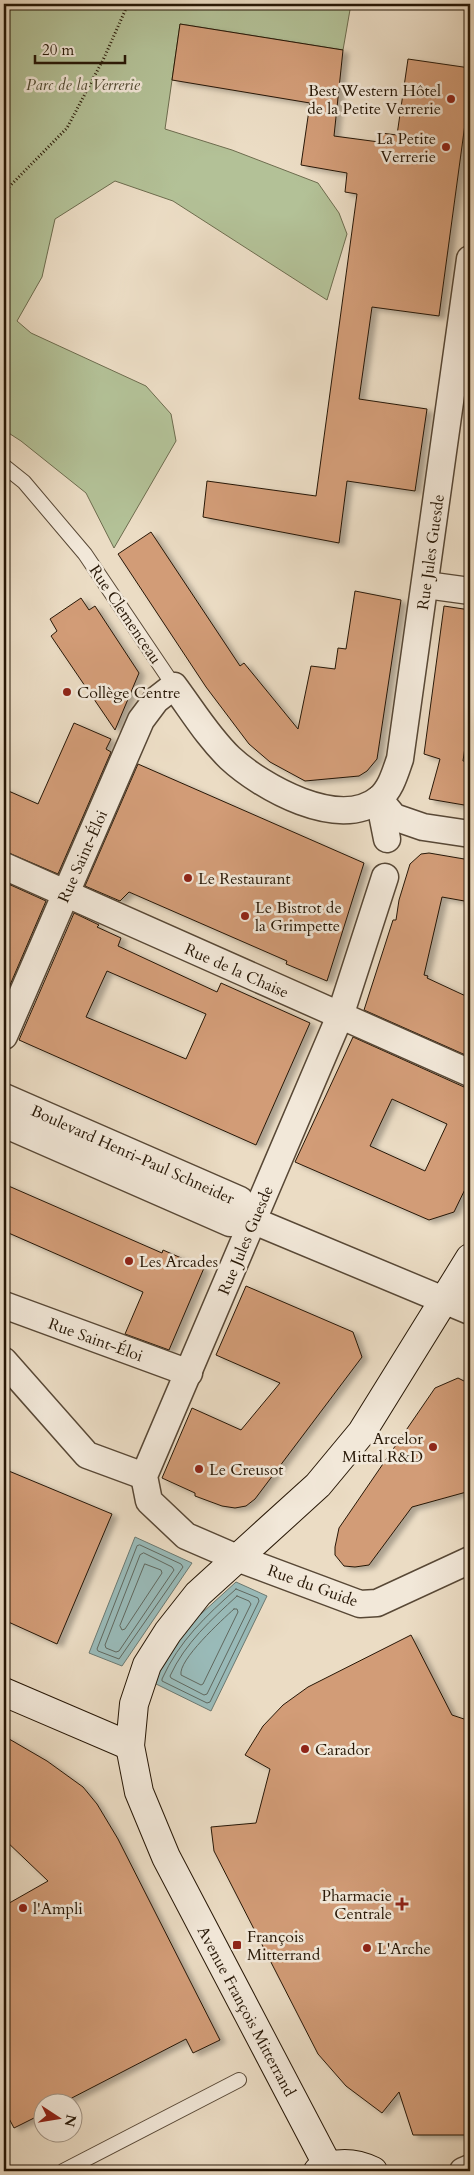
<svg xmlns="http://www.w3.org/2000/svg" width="474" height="2175" font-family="Cardo,serif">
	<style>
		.green { fill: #b3c197; stroke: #6d6c4e }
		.water { fill: #99bab8; stroke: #6b7971 }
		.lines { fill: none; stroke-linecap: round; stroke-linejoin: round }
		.shore { stroke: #60685f; stroke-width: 1 }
		.building { fill: #d29c77; stroke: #271706; fill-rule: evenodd; filter: url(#shadow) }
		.lane-casing { stroke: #584836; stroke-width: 16 }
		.street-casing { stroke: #584836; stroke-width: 29 }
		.secondary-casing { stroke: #271706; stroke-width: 30 }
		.path { stroke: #271706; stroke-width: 3; stroke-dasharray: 1 2.5; stroke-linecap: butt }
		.lane { stroke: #f2e8d9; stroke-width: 14 }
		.street { stroke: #f2e8d9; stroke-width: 26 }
		.secondary { stroke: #f2e8d9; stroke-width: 28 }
		.poi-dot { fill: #8f2418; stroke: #f2e8d9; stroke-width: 2 }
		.labels { text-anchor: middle; stroke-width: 5; stroke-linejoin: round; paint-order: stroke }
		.park-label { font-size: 16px; font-style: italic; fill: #514a32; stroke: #f2e8d9 }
		.poi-label { font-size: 16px; fill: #271706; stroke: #f2e8d9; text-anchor: start }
		.street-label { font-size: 16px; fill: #271706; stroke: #f2e8d9 }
	</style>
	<defs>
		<filter id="shadow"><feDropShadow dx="5.5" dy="3" stdDeviation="2.5" flood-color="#0004"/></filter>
	</defs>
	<rect width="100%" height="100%" fill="#ebdcc4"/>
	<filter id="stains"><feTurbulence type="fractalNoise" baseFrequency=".004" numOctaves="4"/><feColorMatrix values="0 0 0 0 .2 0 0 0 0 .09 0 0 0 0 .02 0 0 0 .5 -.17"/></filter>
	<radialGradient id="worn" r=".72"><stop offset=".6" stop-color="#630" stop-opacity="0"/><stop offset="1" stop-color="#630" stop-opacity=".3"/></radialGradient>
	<!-- green -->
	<polygon class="green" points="4,4 351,4 343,50 180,24 165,129 232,150 318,183 339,213 347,234 327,300 173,201 115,181 55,219 42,277 17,321 31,333 146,386 171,414 176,441 114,548 86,493 21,441 4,430"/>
	<!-- water -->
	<g class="water">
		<polygon points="135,1537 192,1563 122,1666 89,1653"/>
		<polygon points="236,1582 267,1596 211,1711 154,1683 166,1657 190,1624"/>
	</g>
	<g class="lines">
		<!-- shore -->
		<g class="shore">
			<polygon points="140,1545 181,1564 183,1567 119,1659 98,1651 97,1649 137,1546"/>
			<polygon points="144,1553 172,1567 174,1570 119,1651 116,1652 106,1648 105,1645 140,1555"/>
			<polygon points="145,1564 161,1570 162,1573 125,1629 122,1630 120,1626"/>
			<path d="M236,1589l22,9 1,3 -49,101 -3,1 -45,-22v-2c17,-38 44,-63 74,-90z"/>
			<path d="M237,1596l12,5 2,3 -44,90 -3,1 -33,-17 -1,-2c15,-33 41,-56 67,-80z"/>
			<path d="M234,1609h3l1,3 -35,72 -2,1 -20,-10c-3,-15 41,-55 53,-66z"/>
		</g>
	</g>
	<!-- building -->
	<g class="building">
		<polygon points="180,24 343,50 334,136 379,142 381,133 397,135 408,59 470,68 470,87 439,316 372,307 359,399 427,409 415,491 347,481 339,543 203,517 207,481 316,496 357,194 345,192 347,173 301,165 310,103 172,80"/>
		<polygon points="151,532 240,666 244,663 298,729 311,666 335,669 338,648 346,649 355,591 401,600 377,759 367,771 359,776 305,781 270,762 249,744 206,687 118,554"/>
		<polygon points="81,598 89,610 95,606 139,673 115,730 51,636 57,631 50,619"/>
		<polygon points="444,606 470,610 470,712 463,761 470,762 470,806 429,799 440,759 424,754"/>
		<polygon points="74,723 111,739 106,749 111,752 58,874 4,851 4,789 38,804"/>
		<polygon points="138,764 364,863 327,981 286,964 287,961 129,892 120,901 85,886"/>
		<polygon points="429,853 470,860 470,902 442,897 424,975 428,976 427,978 470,998 470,1057 364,1010 393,920 396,920 399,900 410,864 421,854"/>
		<polygon points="4,882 46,901 4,999"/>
		<path d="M74,913l25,12 -2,2 24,11 -3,8 99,46 4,-9 89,40 -54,122 -237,-105zM107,971l99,43 -20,45 -100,-42z"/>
		<path d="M353,1037l111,50 6,1v91l-16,33 -25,8 -134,-58zM392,1099l55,25 -22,47 -55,-25z"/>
		<polygon points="4,1184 162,1253 163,1250 204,1268 169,1350 125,1334 143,1292 4,1231"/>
		<polygon points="246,1286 353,1332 362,1357 255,1499 246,1506 235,1508 222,1506 195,1496 195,1493 162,1478 192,1408 241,1430 280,1383 216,1355"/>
		<polygon points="458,1378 470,1384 470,1491 412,1507 369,1565 355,1567 344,1566 335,1555 335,1547 339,1528 435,1388"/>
		<polygon points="4,1469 112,1514 57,1644 4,1620"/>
		<polygon points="411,1635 452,1715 470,1721 470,2135 413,2135 399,2092 382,2113 346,2086 318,2054 214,1851 211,1827 256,1823 270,1769 245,1755 263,1726 283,1705 308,1687"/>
		<polygon points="4,1736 47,1761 83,1787 97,1804 118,1839 220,2040 193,2053 186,2039 64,2102 42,2102 42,2114 14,2128 4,2109 4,1906 48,1881 4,1839"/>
	</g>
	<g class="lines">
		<!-- lane casing -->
		<g class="lane-casing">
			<g id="lane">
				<polyline points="4,466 24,482 85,554 174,686"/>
				<polyline points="63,2171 239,2080"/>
			</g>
		</g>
		<!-- street casing -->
		<g class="street-casing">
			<g id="street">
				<polyline points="426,585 470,591"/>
				<polyline points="379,799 394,817 423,827 470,834"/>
				<polyline points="379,799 387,839"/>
				<polyline points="4,866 470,1073"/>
				<polyline points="385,877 340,1016 144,1476 149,1501 186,1536 237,1558 360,1604 377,1603 470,1560"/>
				<path d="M4,1036l137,-316 15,-20 18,-14c18,24 34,51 56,72 31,29 109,73 149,41 12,-10 16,-26 21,-40l70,-500"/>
				<polyline points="4,1097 240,1200 254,1221"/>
				<polyline points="4,1124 230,1223 254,1221 470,1311"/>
				<polyline points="4,1305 189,1373"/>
				<polyline points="4,1361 87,1455 144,1476"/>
				<polyline points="463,2171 470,2168"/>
			</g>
		</g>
		<!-- secondary casing -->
		<g class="secondary-casing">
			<g id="secondary">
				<polyline points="4,1692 130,1746"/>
				<polyline points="328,2166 166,1857 139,1792 130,1746 134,1704 147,1665 168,1632 198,1594 318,1485 362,1432 470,1258"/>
				<path d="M318,2171c19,-10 36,-9 55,0"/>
			</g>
		</g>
		<!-- path -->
		<polyline class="path" points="4,192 67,128 104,58 128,4"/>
		<!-- lane -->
		<use href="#lane" class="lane"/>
		<!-- street -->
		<use href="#street" class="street"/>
		<!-- secondary -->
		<use href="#secondary" class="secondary"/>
	</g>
	<!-- markers -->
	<g class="poi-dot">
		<circle cx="451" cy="99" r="5"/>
		<circle cx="446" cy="147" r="5"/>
		<circle cx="67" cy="692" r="5"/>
		<circle cx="188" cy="878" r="5"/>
		<circle cx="245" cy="916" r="5"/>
		<circle cx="129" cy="1261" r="5"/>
		<circle cx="433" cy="1447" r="5"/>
		<circle cx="199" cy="1469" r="5"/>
		<circle cx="305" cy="1749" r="5"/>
		<path d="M399.5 1896.5h5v5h5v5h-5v5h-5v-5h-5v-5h5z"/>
		<circle cx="23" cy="1908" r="5"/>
		<rect x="232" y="1940" width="10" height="10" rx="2.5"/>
		<circle cx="367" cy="1948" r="5"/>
	</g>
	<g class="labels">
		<!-- park labels -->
		<g class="park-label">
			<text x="83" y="90">Parc de la Verrerie</text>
		</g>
		<!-- poi labels -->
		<g class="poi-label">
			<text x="441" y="96" text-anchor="end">Best Western Hôtel<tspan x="441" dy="18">de la Petite Verrerie</tspan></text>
			<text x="436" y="144" text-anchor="end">La Petite<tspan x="436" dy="18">Verrerie</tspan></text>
			<text x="77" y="698">Collège Centre</text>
			<text x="198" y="884">Le Restaurant</text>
			<text x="255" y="913">Le Bistrot de<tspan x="255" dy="18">la Grimpette</tspan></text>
			<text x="139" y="1267">Les Arcades</text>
			<text x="423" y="1444" text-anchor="end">Arcelor<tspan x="423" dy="18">Mittal R&amp;D</tspan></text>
			<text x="209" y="1475">Le Creusot</text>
			<text x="315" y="1755">Carador</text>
			<text x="392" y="1901" text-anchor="end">Pharmacie<tspan x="392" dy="18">Centrale</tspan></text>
			<text x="33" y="1914">l'Ampli</text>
			<text x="247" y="1942">François<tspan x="247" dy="18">Mitterrand</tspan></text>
			<text x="377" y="1954">L'Arche</text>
		</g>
		<!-- street labels -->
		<g class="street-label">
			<text transform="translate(430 552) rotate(-82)" y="6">Rue Jules Guesde</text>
			<text transform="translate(126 614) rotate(56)" y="6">Rue Clemenceau</text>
			<text transform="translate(82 856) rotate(-66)" y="6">Rue Saint-Éloi</text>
			<text transform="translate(237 970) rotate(24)" y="6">Rue de la Chaise</text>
			<text transform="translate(133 1154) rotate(24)" y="6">Boulevard Henri-Paul Schneider</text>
			<text transform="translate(245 1240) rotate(-67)" y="6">Rue Jules Guesde</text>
			<text transform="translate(96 1339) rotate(20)" y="6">Rue Saint-Éloi</text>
			<text transform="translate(313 1585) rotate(20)" y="6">Rue du Guide</text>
			<text transform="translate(247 2011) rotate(62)" y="6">Avenue François Mitterrand</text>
		</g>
	</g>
	<!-- margin -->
	<rect width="474" height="2175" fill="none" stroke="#ebdcc4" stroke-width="20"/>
	<rect x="5" y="5" width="464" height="2165" fill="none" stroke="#271706" stroke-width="2.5"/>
	<rect x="10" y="10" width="454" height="2155" fill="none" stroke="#271706"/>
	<!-- north arrow -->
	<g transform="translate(58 2118) rotate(102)"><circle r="24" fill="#f2e8d9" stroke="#a19485"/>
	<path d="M0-4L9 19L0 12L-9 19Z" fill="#8f2418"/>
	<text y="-8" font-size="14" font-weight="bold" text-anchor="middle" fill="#271706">N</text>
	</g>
	<!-- scale -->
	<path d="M35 55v8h90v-8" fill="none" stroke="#271706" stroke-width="2.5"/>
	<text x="42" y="55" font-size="15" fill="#271706" stroke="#f2e8d9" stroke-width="4" paint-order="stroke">20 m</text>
	<rect width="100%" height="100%" filter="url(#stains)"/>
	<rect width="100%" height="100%" fill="url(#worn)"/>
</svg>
